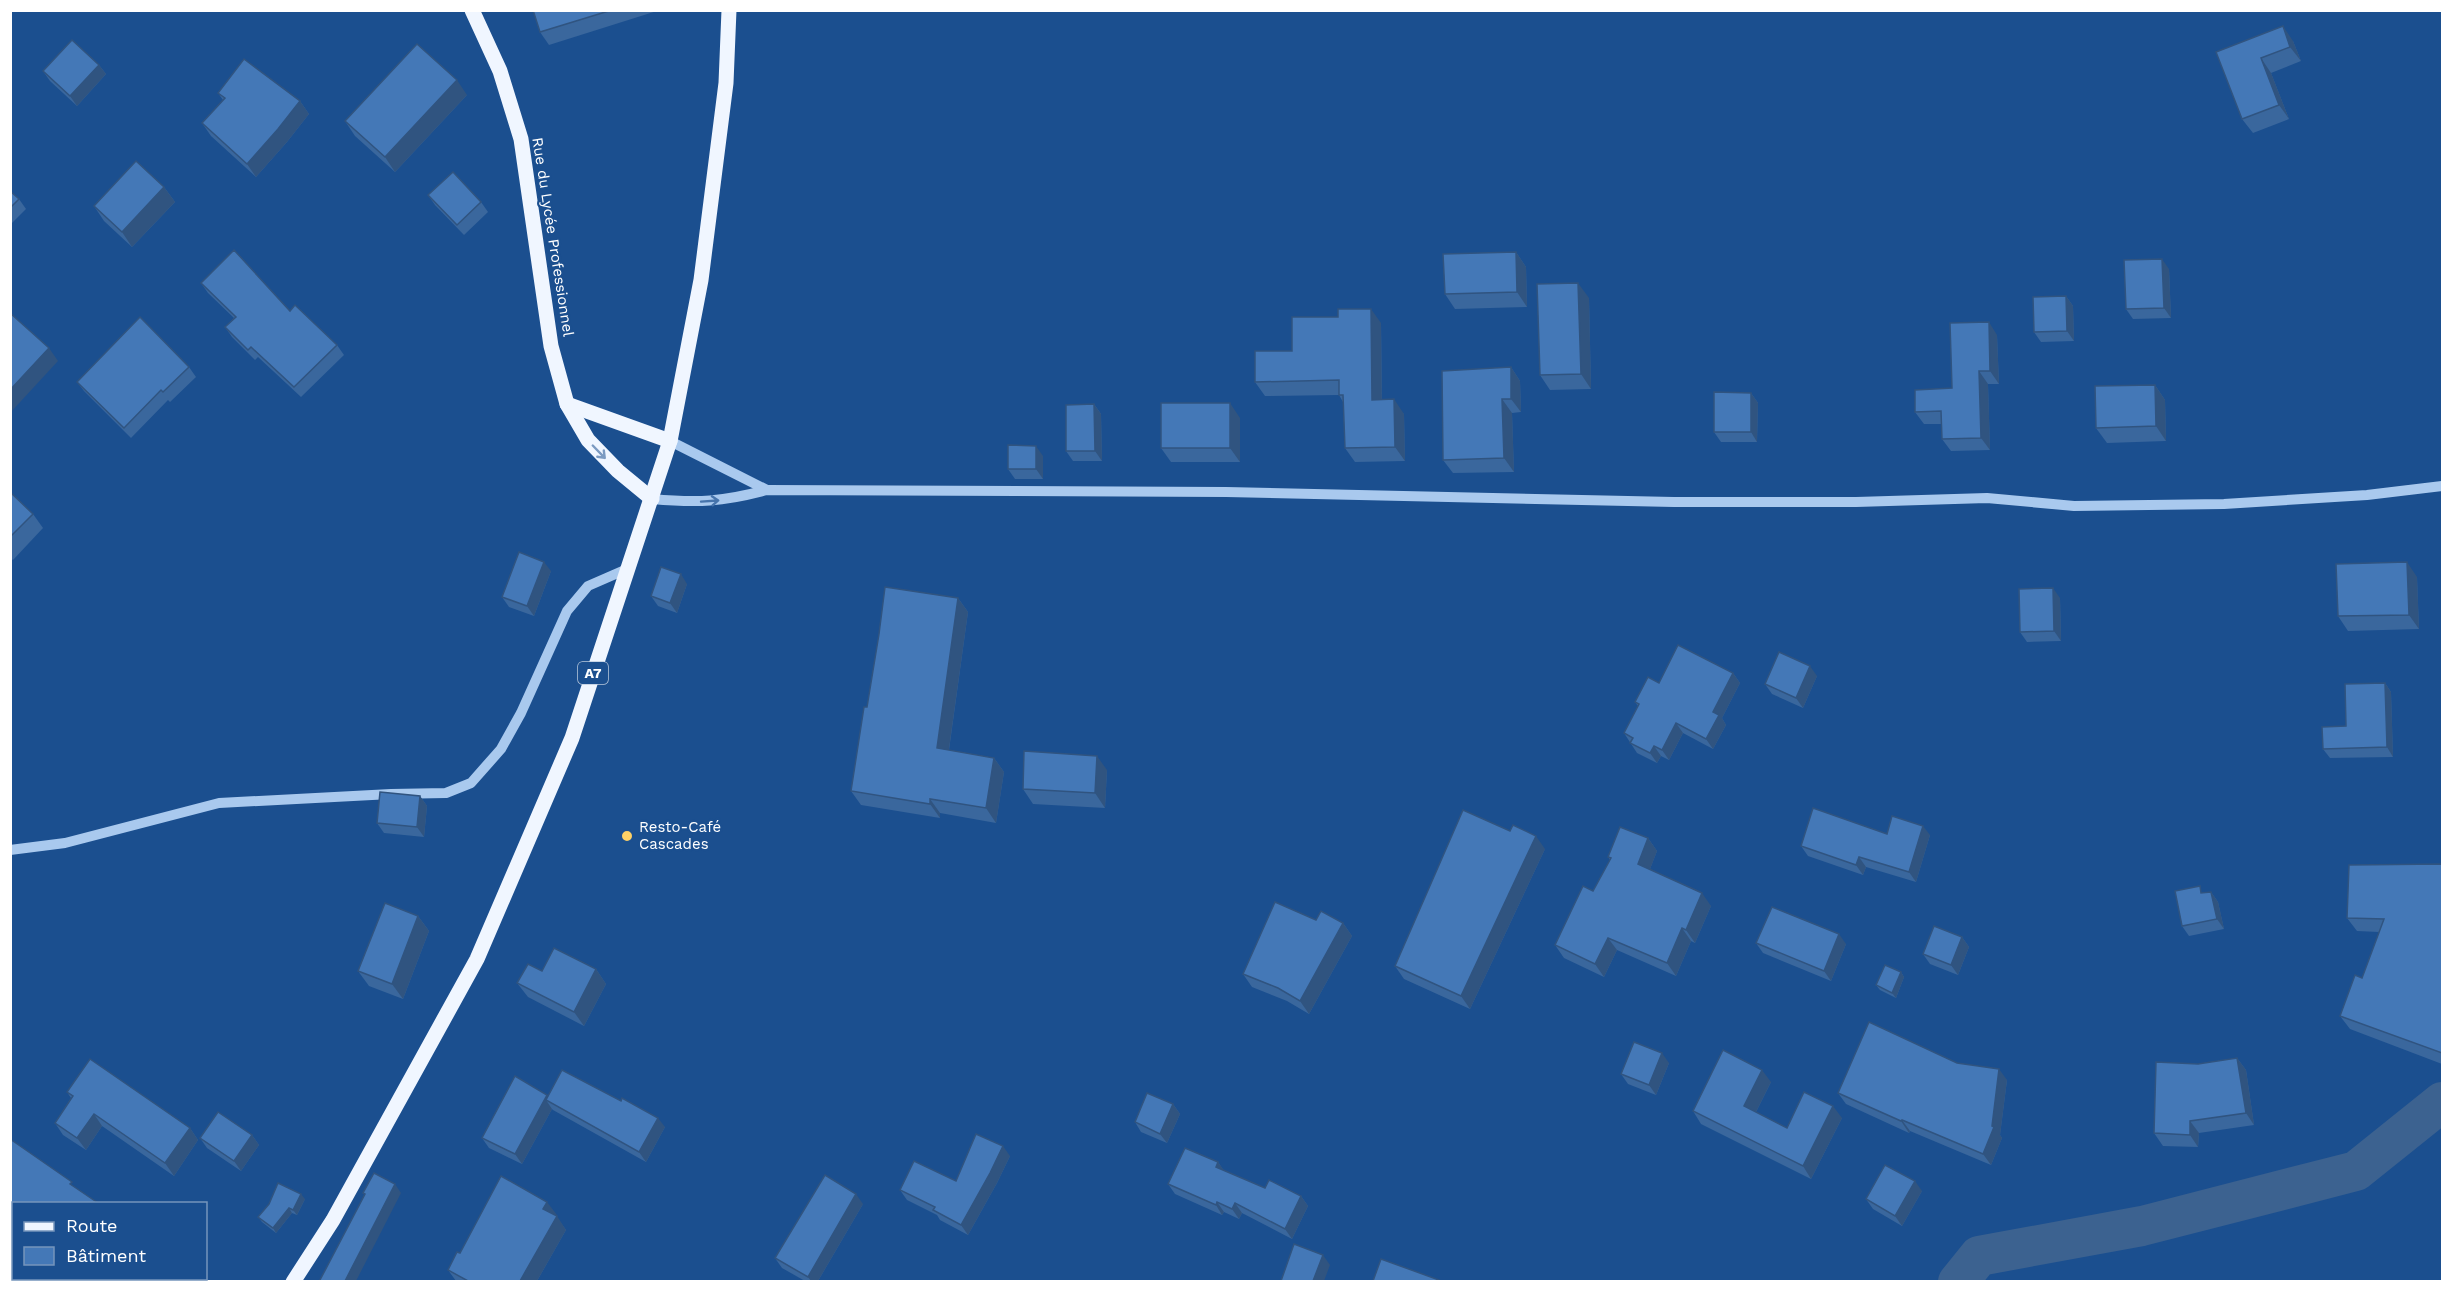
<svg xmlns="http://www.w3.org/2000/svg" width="2453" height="1292" font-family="'Work Sans',sans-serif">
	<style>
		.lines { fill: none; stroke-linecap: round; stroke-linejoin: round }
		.river { stroke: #3c6290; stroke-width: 40 }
		.minor { stroke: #a9c9ee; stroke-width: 10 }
		.major { stroke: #f0f6ff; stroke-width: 15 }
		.wall { fill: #3a679d }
		.shaded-wall { fill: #305480 }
		.building { fill: #4478b7; stroke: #305480; stroke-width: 1.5 }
		.oneway { stroke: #7b9ac1 }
		.oneway2 { stroke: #4674ac }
		.poi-dot { fill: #ffd166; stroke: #1b4f8f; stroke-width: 2 }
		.labels { text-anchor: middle; stroke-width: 4.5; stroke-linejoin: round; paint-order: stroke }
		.shield { fill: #1b4f8f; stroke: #bbcadd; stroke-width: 1.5 }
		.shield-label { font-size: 14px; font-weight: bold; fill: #fff }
		.street-label { font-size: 15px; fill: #fff; stroke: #1b4f8f }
		.poi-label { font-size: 15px; fill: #fff; stroke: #1b4f8f; text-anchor: start }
	</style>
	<rect width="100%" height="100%" fill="#1b4f8f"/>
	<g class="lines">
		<!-- river -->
		<polyline class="river" points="1958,1282 1979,1256 2142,1226 2356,1171 2442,1102"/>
		<!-- minor -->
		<g class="minor">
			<polyline points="670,441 767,490"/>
			<path d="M652,499c46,4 70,3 115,-9l459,2 448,10h182l131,-4 87,8 150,-2 143,-9 75,-9"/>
			<polyline points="10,850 65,843 219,803 391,794 446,793 471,783 501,749 521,713 567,611 588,586 627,569"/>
		</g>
		<!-- major -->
		<g class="major">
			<polyline points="472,10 500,71 521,139 551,346 567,404 588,440 618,471 652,499"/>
			<polyline points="567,404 670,441"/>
			<polyline points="293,1282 333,1220 477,959 572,738 670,441 701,280 726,83 729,10"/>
		</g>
	</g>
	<!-- wall -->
	<g class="wall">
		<polygon points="533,10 660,10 549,45 540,32"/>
		<polygon points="2293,41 2301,61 2271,73 2289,119 2253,133 2242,119 2216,52"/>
		<polygon points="99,65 106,74 77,106 50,81 43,71"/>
		<polygon points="218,93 300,101 309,114 287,142 256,177 211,136 202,123 223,100"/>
		<polygon points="467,95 395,172 355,136 345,121"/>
		<polygon points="164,187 175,202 132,247 104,221 94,206"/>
		<polygon points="10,191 19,199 26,209 10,225"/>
		<polygon points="428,195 481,202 488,212 464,235 435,205"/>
		<polygon points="1516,252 1526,267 1527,307 1455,309 1445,294"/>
		<polygon points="2169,269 2171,318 2133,319 2126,309"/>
		<polygon points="201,283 290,311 337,345 344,355 301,397 258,357 255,360 232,337 225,327 234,318 208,293"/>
		<polygon points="2066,296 2073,306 2074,341 2041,342 2034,332"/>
		<polygon points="1589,298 1591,389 1550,390 1540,375"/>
		<polygon points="1381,323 1382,400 1404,414 1405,461 1355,462 1345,448 1343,402 1339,395 1265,396 1255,382 1292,351"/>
		<polygon points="1997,335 1999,384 1988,384 1990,450 1951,451 1942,439 1941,424 1924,424 1915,412 1952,388"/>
		<polygon points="189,367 196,377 170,402 168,400 131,438 84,391 77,382"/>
		<polygon points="1511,367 1520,381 1521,412 1512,413 1514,472 1453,473 1443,460"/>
		<polygon points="2155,385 2165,400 2166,441 2107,443 2096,428"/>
		<polygon points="1751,393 1758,403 1757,442 1721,442 1714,432"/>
		<polygon points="1094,404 1101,414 1102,461 1073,461 1066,451"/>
		<polygon points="1240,418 1240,462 1171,462 1161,448"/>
		<polygon points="1043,456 1043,479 1015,479 1008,469"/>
		<polygon points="10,492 33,514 43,528 13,560 10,558"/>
		<polygon points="551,571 534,616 509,607 502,597"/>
		<polygon points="2417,577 2419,629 2348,631 2338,616"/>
		<polygon points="687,584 677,613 658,606 651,596"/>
		<polygon points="958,598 968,612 949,750 994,758 1004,772 996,823 940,813 940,818 861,805 851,791 867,707"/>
		<polygon points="2060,598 2061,641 2027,642 2020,632"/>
		<polygon points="1733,673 1740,683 1722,718 1726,725 1713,749 1683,733 1669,760 1661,756 1657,763 1637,753 1624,733 1638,706 1635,702 1659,683"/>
		<polygon points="1817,676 1803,708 1772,694 1765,684"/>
		<polygon points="2385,683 2391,692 2393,757 2330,758 2323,749"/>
		<polygon points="1107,770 1105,808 1033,804 1023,789"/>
		<polygon points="420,796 427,806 424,837 384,833 377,823"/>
		<polygon points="1887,834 1930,835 1916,882 1866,867 1863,875 1808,856 1801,846"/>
		<polygon points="1648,838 1657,851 1650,869 1711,906 1695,943 1691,941 1676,976 1617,950 1604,977 1564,958 1555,945 1593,891 1610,860 1608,857"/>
		<polygon points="1545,849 1470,1009 1404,979 1395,966"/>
		<polygon points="2442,864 2442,1064 2350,1029 2340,1016 2362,978 2379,932 2357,931 2347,918"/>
		<polygon points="2211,892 2218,902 2224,929 2189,936 2182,926 2204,893"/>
		<polygon points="418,916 429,931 403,999 369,986 358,971"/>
		<polygon points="1316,920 1343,923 1352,936 1309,1014 1287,1001 1252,987 1243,974"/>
		<polygon points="1962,937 1969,947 1958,975 1930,964 1923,954"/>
		<polygon points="1756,943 1846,944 1831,981 1763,953"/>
		<polygon points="596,969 606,984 584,1026 528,997 517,983 542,971"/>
		<polygon points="1901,972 1904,977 1896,998 1880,990 1876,985"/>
		<polygon points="2237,1058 2246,1070 2254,1125 2199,1133 2198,1147 2163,1146 2154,1133 2198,1064"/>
		<polygon points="1669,1063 1656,1095 1628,1084 1621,1074"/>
		<polygon points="1957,1063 2007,1080 2000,1135 2002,1138 1991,1165 1910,1131 1909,1133 1846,1104 1838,1093"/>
		<polygon points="1771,1082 1756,1112 1787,1128 1842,1118 1811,1179 1701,1124 1693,1111"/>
		<polygon points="67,1092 190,1128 198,1140 174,1176 102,1126 86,1150 63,1135 55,1123 71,1098"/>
		<polygon points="547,1095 548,1096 665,1127 646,1162 553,1110 552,1109 522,1164 489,1148 482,1138"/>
		<polygon points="1173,1104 1180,1114 1167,1143 1141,1132 1135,1122"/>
		<polygon points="252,1135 259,1145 241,1171 207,1148 200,1138"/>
		<polygon points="1010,1156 997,1183 968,1235 940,1220 937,1215 907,1200 900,1190 956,1181"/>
		<polygon points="1218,1162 1224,1171 1265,1188 1301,1196 1308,1206 1292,1239 1242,1213 1239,1219 1224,1212 1222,1215 1175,1194 1168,1184"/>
		<polygon points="1922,1191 1902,1226 1873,1209 1866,1199"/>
		<polygon points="305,1199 297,1215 292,1213 276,1233 262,1222 258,1217"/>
		<polygon points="863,1204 818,1281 805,1281 782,1268 775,1258"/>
		<polygon points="557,1215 556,1216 566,1230 537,1281 456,1281 448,1270 460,1253"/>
	</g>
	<!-- shaded-wall -->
	<g class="shaded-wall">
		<polygon points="2283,26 2293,41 2301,61 2290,47"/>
		<polygon points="2261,58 2271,73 2289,119 2279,105"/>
		<polygon points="99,65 106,74 77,106 70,96"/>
		<polygon points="457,80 467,95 395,172 385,157"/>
		<polygon points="300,101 309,114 287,142 256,177 247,164"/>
		<polygon points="164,187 175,202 132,247 122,232"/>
		<polygon points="1516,252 1526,267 1527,307 1517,292"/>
		<polygon points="2162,259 2169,269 2171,318 2164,308"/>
		<polygon points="1578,283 1589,298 1591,389 1581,374"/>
		<polygon points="2066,296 2073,306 2074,341 2067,331"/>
		<polygon points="1371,309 1381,323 1382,414 1372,400"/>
		<polygon points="1989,322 1997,335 1999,384 1990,371"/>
		<polygon points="49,348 58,361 10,413 10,390"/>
		<polygon points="1511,367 1520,381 1521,412 1511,399"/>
		<polygon points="1979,371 1988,384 1990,450 1981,438"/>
		<polygon points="2155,385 2165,400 2166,441 2156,426"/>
		<polygon points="1751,393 1758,403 1757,442 1751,432"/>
		<polygon points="1394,399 1404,414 1405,461 1395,447"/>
		<polygon points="1502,399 1512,413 1514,472 1504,458"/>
		<polygon points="1230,403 1240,418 1240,462 1230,448"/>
		<polygon points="1094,404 1101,414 1102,461 1095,451"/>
		<polygon points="1036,446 1043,456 1043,479 1036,469"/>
		<polygon points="544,562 551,571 534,616 527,606"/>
		<polygon points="2407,562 2417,577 2419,629 2409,615"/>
		<polygon points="681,574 687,584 677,613 670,603"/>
		<polygon points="2053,588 2060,598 2061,641 2054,631"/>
		<polygon points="958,598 968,612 947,763 937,748"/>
		<polygon points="1810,666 1817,676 1803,708 1796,698"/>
		<polygon points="1733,673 1740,683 1722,718 1726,725 1713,749 1706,739 1713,712"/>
		<polygon points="2385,683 2391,692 2393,757 2387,747"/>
		<polygon points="1676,723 1683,733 1669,760 1662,750"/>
		<polygon points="1654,746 1661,756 1657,763 1650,753"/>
		<polygon points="1097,756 1107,770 1105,808 1095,793"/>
		<polygon points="994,758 1004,772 996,823 986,808"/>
		<polygon points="420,796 427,806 424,837 417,827"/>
		<polygon points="930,799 940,813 940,818 930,804"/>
		<polygon points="1923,826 1930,835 1916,882 1909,872"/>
		<polygon points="1536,836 1545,849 1470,1009 1461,996"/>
		<polygon points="1648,838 1657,851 1647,877 1638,864"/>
		<polygon points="1859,857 1866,867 1863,875 1856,865"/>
		<polygon points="2211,892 2218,902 2224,929 2217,919"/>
		<polygon points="1702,893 1711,906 1695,943 1686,930"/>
		<polygon points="418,916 429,931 403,999 392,984"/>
		<polygon points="1343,923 1352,936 1309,1014 1300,1001"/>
		<polygon points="1682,928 1691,941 1676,976 1667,963"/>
		<polygon points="1839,934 1846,944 1831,981 1824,971"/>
		<polygon points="1962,937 1969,947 1958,975 1951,965"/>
		<polygon points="1608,938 1617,950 1604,977 1595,964"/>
		<polygon points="596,969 606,984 584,1026 574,1012"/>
		<polygon points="1901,972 1904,977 1896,998 1892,993"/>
		<polygon points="1662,1053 1669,1063 1656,1095 1649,1085"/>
		<polygon points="2237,1058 2246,1070 2254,1125 2246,1113"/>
		<polygon points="1999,1069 2007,1080 2000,1135 2002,1138 1991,1165 1983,1154 1992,1126"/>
		<polygon points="1762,1070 1771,1082 1753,1118 1744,1106"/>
		<polygon points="547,1095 554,1104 546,1100 552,1109 522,1164 515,1154"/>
		<polygon points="1173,1104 1180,1114 1167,1143 1160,1134"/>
		<polygon points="1833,1106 1842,1118 1811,1179 1803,1166"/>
		<polygon points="94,1114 102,1126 86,1150 77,1138"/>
		<polygon points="658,1118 665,1127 646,1162 639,1152"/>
		<polygon points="1902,1120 1910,1131 1909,1133 1901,1121"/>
		<polygon points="2190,1121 2199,1133 2198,1147 2190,1135"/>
		<polygon points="190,1128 198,1140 174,1176 165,1163"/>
		<polygon points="252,1135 259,1145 241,1171 234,1161"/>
		<polygon points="1003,1146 1010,1156 997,1183 968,1235 961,1225"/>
		<polygon points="1218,1162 1225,1172 1216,1167"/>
		<polygon points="1915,1181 1922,1191 1902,1226 1895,1216"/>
		<polygon points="395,1184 401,1193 356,1281 345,1281"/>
		<polygon points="301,1194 305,1199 297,1215 293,1210"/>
		<polygon points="856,1194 863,1204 818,1281 811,1281 808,1277"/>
		<polygon points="1301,1196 1308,1206 1292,1239 1285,1229"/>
		<polygon points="547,1202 557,1215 553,1223 543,1209"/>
		<polygon points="1217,1202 1224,1212 1222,1215 1216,1205"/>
		<polygon points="1235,1203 1242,1213 1239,1219 1232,1209"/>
		<polygon points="289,1208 292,1213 276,1233 273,1228"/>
		<polygon points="557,1216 566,1230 537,1281 520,1281"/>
		<polygon points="1323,1255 1330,1265 1324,1281 1313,1281"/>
		<polygon points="93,1278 108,1278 106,1281 91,1281"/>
	</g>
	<!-- building -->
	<g class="building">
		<polygon points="533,10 612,10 540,32"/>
		<polygon points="2283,26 2290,47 2261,58 2279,105 2242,119 2216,52"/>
		<polygon points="72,40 99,65 70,96 43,71"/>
		<polygon points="417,44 457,80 385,157 345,121"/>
		<polygon points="244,59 300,101 278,129 247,164 202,123 225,98 218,93"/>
		<polygon points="136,161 164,187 122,232 94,206"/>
		<polygon points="453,172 481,202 457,225 428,195"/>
		<polygon points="10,191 19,199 10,208"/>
		<polygon points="234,250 290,311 295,305 337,345 294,387 251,347 248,350 225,327 236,317 201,283"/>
		<polygon points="1516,252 1517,292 1445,294 1443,254"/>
		<polygon points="2162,259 2164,308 2126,309 2124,260"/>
		<polygon points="1578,283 1581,374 1540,375 1537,284"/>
		<polygon points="2066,296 2067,331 2034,332 2033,297"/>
		<polygon points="1338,309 1371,309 1372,400 1394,399 1395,447 1345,448 1343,395 1339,395 1339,380 1255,382 1255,351 1292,351 1292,317 1338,317"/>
		<polygon points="10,313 49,348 10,390"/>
		<polygon points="140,317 189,367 163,392 161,390 124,428 77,382"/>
		<polygon points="1989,322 1990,371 1979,371 1981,438 1942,439 1941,411 1915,412 1915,390 1952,388 1950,323"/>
		<polygon points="1511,367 1511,399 1502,399 1504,458 1443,460 1442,371"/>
		<polygon points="2155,385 2156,426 2096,428 2095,386"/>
		<polygon points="1714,392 1751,393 1751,432 1714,432"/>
		<rect x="1161" y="403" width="69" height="45"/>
		<polygon points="1094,404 1095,451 1066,451 1066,405"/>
		<polygon points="1008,445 1036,446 1036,469 1008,469"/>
		<polygon points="10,492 33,514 10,537"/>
		<polygon points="519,552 544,562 527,606 502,597"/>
		<polygon points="2407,562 2409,615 2338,616 2336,564"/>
		<polygon points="661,567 681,574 670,603 651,596"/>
		<polygon points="885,587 958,598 937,748 994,758 986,808 930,799 930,804 851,791 864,707 867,707 879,634"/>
		<polygon points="2053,588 2054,631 2020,632 2019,589"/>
		<polygon points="1678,645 1733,673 1713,712 1719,715 1706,739 1676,723 1662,750 1654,746 1650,753 1630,743 1633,738 1624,733 1639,704 1635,702 1648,677 1659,683"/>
		<polygon points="1779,652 1810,666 1796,698 1765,684"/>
		<polygon points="2385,683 2387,747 2323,749 2322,727 2346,726 2345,684"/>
		<polygon points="1024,751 1097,756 1095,793 1023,789"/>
		<polygon points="380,792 420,796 417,827 377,823"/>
		<polygon points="1813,808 1887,834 1892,816 1923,826 1909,872 1859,857 1856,865 1801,846"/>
		<polygon points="1463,810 1510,831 1513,825 1536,836 1461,996 1395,966"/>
		<polygon points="1620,827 1648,838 1638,864 1702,893 1686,930 1682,928 1667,963 1608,938 1595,964 1555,945 1583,886 1593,891 1611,858 1608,857"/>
		<polygon points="2442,864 2442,1053 2340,1016 2355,975 2362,978 2384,919 2347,918 2349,865"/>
		<polygon points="2200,886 2201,893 2211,892 2217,919 2182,926 2175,891"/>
		<polygon points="1275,902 1316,920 1321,911 1343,923 1300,1001 1278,988 1243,974"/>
		<polygon points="385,903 418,916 392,984 358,971"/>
		<polygon points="1772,907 1839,934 1824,971 1756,943"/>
		<polygon points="1934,926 1962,937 1951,965 1923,954"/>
		<polygon points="554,948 596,969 574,1012 517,983 528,964 542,971"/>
		<polygon points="1885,965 1901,972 1892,993 1876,985"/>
		<polygon points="1869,1022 1957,1063 1999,1069 1992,1126 1994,1127 1983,1154 1902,1120 1901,1121 1838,1093"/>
		<polygon points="1634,1042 1662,1053 1649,1085 1621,1074"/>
		<polygon points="1723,1050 1762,1070 1744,1106 1787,1128 1804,1092 1833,1106 1803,1166 1693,1111"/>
		<polygon points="2237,1058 2246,1113 2190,1121 2190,1135 2154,1133 2156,1062 2198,1064"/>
		<polygon points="90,1059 190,1128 165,1163 94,1114 77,1138 55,1123 73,1096 67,1092"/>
		<polygon points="562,1070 621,1101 622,1098 658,1118 639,1152 546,1100"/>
		<polygon points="515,1076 547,1095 515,1154 482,1138"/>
		<polygon points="1147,1093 1173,1104 1160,1134 1135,1122"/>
		<polygon points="218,1112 252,1135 234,1161 200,1138"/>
		<polygon points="976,1134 1003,1146 990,1173 961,1225 933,1210 935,1207 900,1190 914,1161 956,1181"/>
		<polygon points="10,1139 72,1182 70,1184 98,1203 14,1203 14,1278 93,1278 91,1281 10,1281"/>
		<polygon points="1185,1148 1218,1162 1216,1167 1265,1188 1269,1180 1301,1196 1285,1229 1235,1203 1232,1209 1217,1202 1216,1205 1168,1184"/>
		<polygon points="1885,1165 1915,1181 1895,1216 1866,1199"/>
		<polygon points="374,1173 395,1184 345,1281 322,1281 320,1280 365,1194 363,1193"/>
		<polygon points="825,1175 856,1194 808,1277 775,1258"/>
		<polygon points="501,1176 547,1202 543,1209 557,1216 520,1281 468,1281 448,1270 457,1252 460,1253"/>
		<polygon points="278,1183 301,1194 293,1210 289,1208 273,1228 258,1217 269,1204"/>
		<polygon points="1294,1244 1323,1255 1313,1281 1281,1281"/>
		<polygon points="1381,1259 1439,1280 1439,1281 1373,1281"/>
	</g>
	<!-- one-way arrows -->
	<defs><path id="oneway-shaft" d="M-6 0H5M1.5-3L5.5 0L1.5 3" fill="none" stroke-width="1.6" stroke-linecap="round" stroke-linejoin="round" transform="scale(1.5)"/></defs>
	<use class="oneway" href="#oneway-shaft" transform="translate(599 452) rotate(46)"/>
	<use class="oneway2" href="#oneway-shaft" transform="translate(710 501) rotate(-4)"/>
	<!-- markers -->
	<circle class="poi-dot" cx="627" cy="836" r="6"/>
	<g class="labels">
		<!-- shield labels -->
		<rect class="shield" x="578" y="662" width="30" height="22" rx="4.5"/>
		<g class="shield-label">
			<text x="593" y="678">A7</text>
		</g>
		<!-- street labels -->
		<g class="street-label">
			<text transform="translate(553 237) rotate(81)" y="5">Rue du Lycée Professionnel</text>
		</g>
		<!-- poi labels -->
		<g class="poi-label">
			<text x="639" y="832">Resto-Café<tspan x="639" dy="17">Cascades</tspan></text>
		</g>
	</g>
	<!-- border -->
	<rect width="2453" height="1292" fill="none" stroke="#ffffff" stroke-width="24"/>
	<!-- legend -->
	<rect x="12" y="1202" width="195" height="78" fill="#1b4f8f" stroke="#7695bc" stroke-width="1.5"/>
	<rect x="24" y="1222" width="30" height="9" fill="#f0f6ff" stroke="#7695bc" stroke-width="1.5"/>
	<text x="66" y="1232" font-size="18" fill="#ffffff">Route</text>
	<rect x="24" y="1247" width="30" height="18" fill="#4478b7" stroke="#7695bc" stroke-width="1.5"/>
	<text x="66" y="1262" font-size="18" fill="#ffffff">Bâtiment</text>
</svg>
